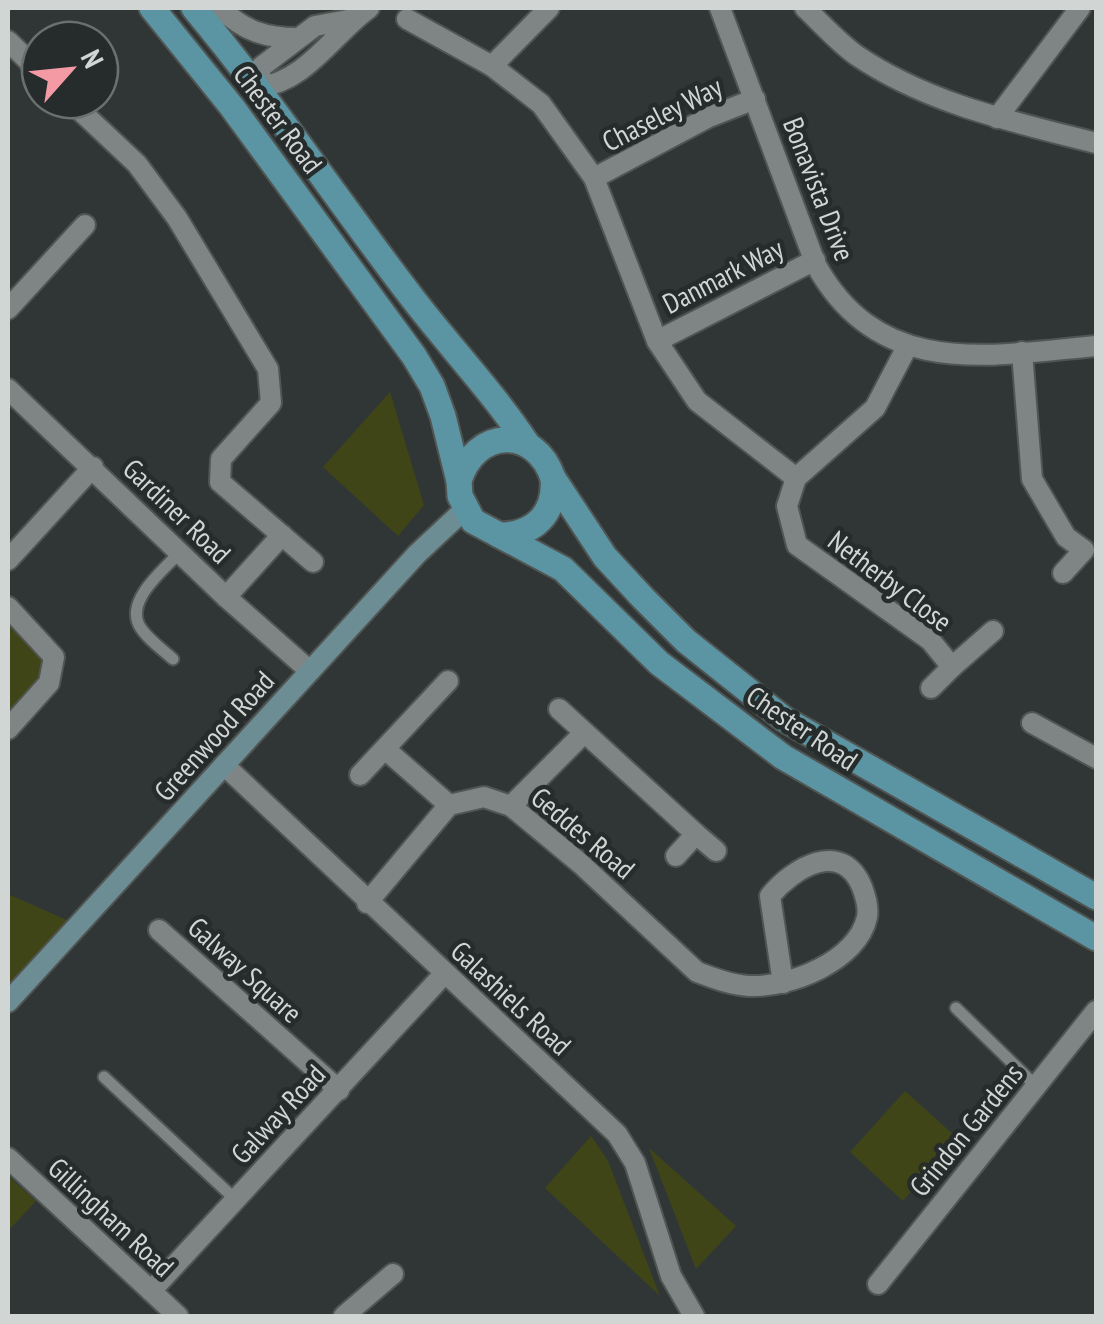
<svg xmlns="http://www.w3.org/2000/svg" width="1104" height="1324" font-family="'PT Sans Narrow',sans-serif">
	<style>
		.green { fill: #404517 }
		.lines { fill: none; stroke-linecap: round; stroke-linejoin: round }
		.lane-casing { stroke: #505553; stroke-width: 15 }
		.street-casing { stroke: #505553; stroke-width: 24 }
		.secondary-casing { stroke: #505553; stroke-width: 24 }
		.primary-casing { stroke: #505553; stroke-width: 29 }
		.lane { stroke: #7e8584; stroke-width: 11 }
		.street { stroke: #7e8584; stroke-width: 20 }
		.secondary { stroke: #6d8d94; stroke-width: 20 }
		.primary { stroke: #5b95a3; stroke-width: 25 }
		.labels { text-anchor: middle; stroke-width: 9; stroke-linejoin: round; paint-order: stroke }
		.street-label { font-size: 28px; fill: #d1d5d4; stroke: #262c2b }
	</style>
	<rect width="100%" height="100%" fill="#303635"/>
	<!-- green -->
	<g class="green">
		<polygon points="390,392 424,505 398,536 323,467"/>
		<polygon points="8,607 54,657 8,729"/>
		<polygon points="8,894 78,925 8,992"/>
		<polygon points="905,1091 957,1138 903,1201 850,1152"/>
		<polygon points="591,1136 608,1161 660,1296 545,1188"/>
		<polygon points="649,1148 736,1226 696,1269"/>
		<polygon points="8,1176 36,1201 8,1231"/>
	</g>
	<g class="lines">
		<!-- lane casing -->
		<g class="lane-casing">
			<g id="lane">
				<path d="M173,659c-10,-9 -28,-22 -34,-34 -13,-26 26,-56 41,-73"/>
				<polyline points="956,1008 1036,1086"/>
				<polyline points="104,1077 236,1200"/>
			</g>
		</g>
		<!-- street casing -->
		<g class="street-casing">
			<g id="street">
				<path d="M220,8c24,23 45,30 78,30"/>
				<path d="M720,8l96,257c63,114 171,91 280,81"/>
				<path d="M805,8c16,15 33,34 51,47 72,49 158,67 240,88"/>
				<path d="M353,19l-38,7 -54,41 -3,20c47,-4 76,-54 111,-79"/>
				<polyline points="407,19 492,66 541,104 594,178 657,341 697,401 796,478"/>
				<polyline points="8,41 40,72"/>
				<polyline points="492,66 549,8"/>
				<polyline points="69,100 137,164 177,218 268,369 271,403 221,459 220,482 313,562"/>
				<polyline points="997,118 1080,8"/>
				<polyline points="594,178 709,117 755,99"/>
				<polyline points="8,309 85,225"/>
				<polyline points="657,341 815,260"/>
				<polyline points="908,345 875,408 796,478 787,506 797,545 930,640 952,667 931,688"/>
				<polyline points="1022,352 1032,479 1066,537 1084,550 1063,573"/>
				<polyline points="8,389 226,597 310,671"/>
				<polyline points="8,560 93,467"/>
				<polyline points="226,597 282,535"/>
				<polyline points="8,607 54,657 49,683 8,729"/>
				<polyline points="952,667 993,631"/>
				<polyline points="559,709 696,834"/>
				<polyline points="1032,723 1096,758"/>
				<polyline points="385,749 449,805"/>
				<polyline points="224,765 617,1134 635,1163 671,1276 694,1316"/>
				<polyline points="360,775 448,681"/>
				<polyline points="511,806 584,733"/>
				<polyline points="676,856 696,834 716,851"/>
				<path d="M367,903l82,-98 35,-8 27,9 70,58 116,108c16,6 34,13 52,14 40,2 109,-25 118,-69 2,-10 -2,-22 -5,-30 -20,-49 -69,-19 -92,9l13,87"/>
				<polyline points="159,930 339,1090"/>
				<polyline points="8,1158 178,1316"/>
				<polyline points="878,1284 1096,1011"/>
				<polyline points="151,1291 445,973"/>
				<polyline points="344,1316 393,1274"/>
			</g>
		</g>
		<!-- secondary casing -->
		<g class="secondary-casing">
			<polyline id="secondary" points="8,1002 417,554 464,510"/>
		</g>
		<!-- primary casing -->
		<g class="primary-casing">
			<g id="primary">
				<polyline points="152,8 232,107 414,356 432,386 443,416 459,481 460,496 473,521 563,569 659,663 783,757 1096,938"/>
				<path d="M194,8c77,92 143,192 216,287 39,51 83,97 118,150"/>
				<path d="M459,481c16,-53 76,-56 94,-3l52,79 38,41 43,43 98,78 312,178"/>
				<path d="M499,535c35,0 57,-21 54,-57"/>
			</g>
		</g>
		<!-- lane -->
		<use href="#lane" class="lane"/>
		<!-- street -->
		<use href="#street" class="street"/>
		<!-- secondary -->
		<use href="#secondary" class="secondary"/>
		<!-- primary -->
		<use href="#primary" class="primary"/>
	</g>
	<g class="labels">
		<!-- street labels -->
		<g class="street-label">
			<text transform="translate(662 114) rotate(-27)" y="10">Chaseley Way</text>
			<text transform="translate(278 119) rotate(53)" y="10">Chester Road</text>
			<text transform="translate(819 189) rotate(69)" y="10">Bonavista Drive</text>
			<text transform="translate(723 276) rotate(-27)" y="10">Danmark Way</text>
			<text transform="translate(177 511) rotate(44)" y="10">Gardiner Road</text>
			<text transform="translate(890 581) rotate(37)" y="10">Netherby Close</text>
			<text transform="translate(802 728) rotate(34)" y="10">Chester Road</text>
			<text transform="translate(214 736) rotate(-48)" y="10">Greenwood Road</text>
			<text transform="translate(583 833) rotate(40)" y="10">Geddes Road</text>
			<text transform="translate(245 970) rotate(42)" y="10">Galway Square</text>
			<text transform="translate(511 998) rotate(43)" y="10">Galashiels Road</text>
			<text transform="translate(278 1114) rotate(-47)" y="10">Galway Road</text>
			<text transform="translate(966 1130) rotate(-51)" y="10">Grindon Gardens</text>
			<text transform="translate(111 1217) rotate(43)" y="10">Gillingham Road</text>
		</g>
	</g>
	<!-- border -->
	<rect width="1104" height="1324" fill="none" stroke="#d1d5d4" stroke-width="20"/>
	<!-- north arrow -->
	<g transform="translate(70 70) rotate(63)"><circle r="48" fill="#262c2b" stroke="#6a706f" stroke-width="2.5"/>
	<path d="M0-8L18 38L0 25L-18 38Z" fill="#f49aa5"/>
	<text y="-15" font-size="28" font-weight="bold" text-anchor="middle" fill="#d1d5d4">N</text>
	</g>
</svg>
